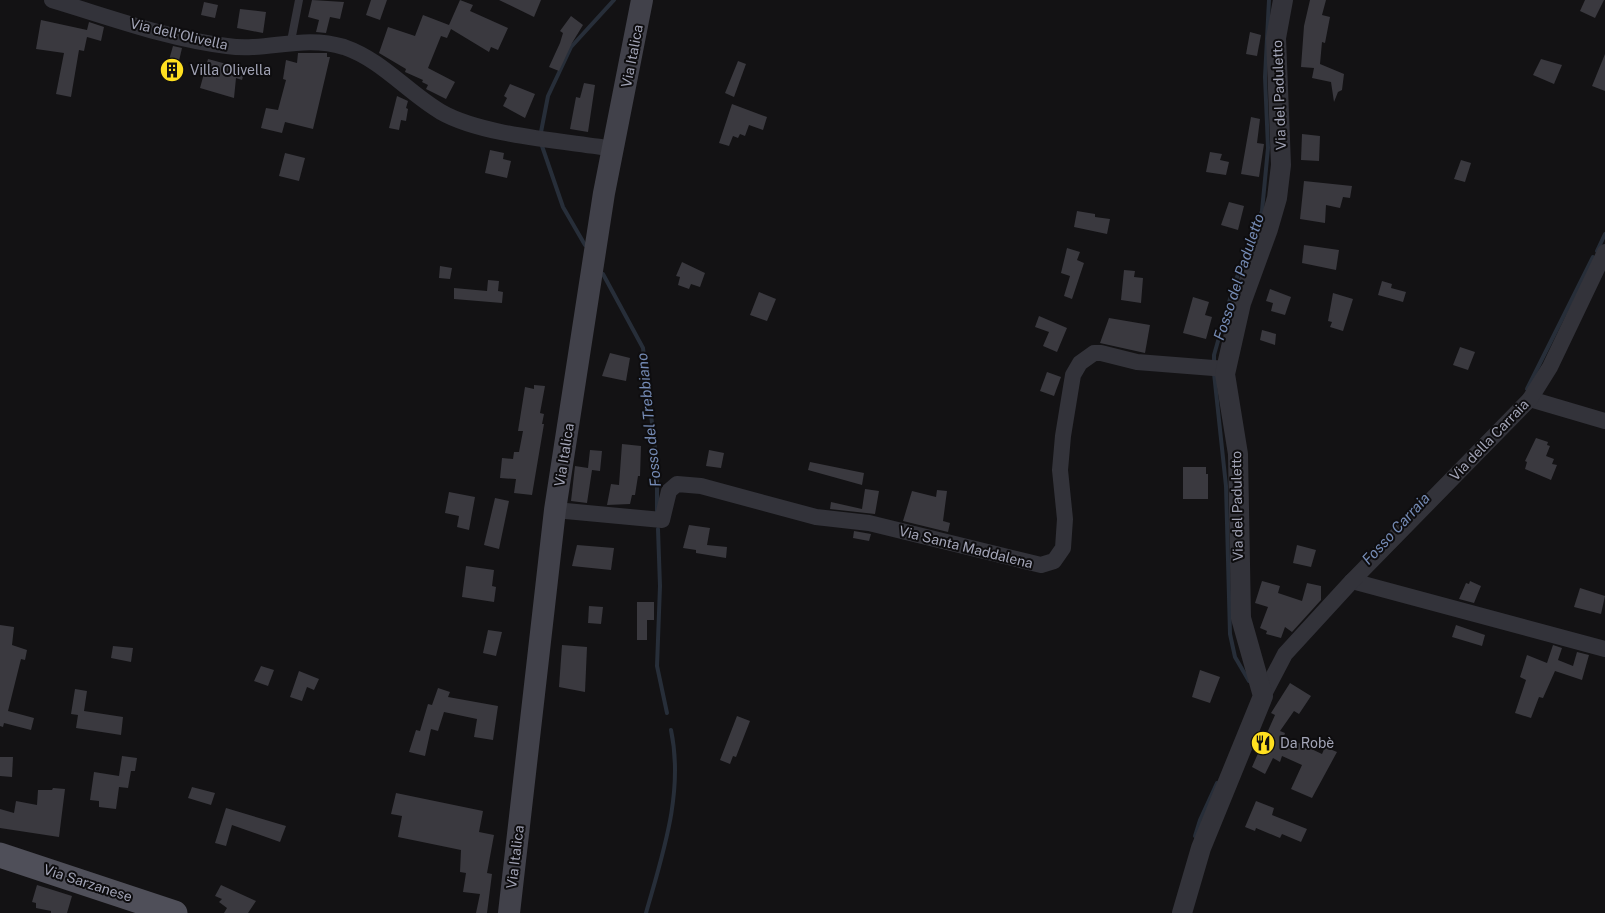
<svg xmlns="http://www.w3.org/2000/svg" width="1605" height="913" font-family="'Public Sans',sans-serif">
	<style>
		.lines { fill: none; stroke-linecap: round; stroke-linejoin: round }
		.stream { stroke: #272e39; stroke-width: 4 }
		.building { fill: #3a393f }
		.service { stroke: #33333a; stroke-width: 8 }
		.minor { stroke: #33333a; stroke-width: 16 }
		.tertiary { stroke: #33333a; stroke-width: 20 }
		.secondary { stroke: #41414a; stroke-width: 22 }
		.primary { stroke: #4f4f59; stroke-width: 25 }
		.labels { text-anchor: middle; stroke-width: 4; stroke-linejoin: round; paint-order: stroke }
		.street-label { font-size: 14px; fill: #a2a4b6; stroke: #0e0d0f }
		.poi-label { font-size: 14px; fill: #a2a4b6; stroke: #0e0d0f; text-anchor: start }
		.water-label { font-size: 15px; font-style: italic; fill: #758bb5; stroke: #0e0d0f }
	</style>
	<rect width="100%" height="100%" fill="#131214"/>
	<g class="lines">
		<!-- stream -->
		<g class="stream">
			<polyline points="541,132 548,96 571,47 614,0"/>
			<polyline points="542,146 563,207 585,245"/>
			<polyline points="1597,251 1605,234"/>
			<polyline points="603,274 643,348 657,465 657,512"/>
			<polyline points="1214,363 1214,355 1234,285 1262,211 1268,148 1265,77 1269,0"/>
			<polyline points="1214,373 1226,486 1230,634 1235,657 1249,681"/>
			<polyline points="1527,389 1593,257"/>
			<polyline points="658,529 660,586 657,666 667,713"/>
			<polyline points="1195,836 1200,820 1217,783"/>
			<path d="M646,913c17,-60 38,-121 25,-183"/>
		</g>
	</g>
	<!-- building -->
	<g class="building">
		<polygon points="312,0 344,2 340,19 330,17 326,33 316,32 319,20 308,17"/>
		<polygon points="371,0 387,0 380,20 366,15"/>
		<polygon points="460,0 473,5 470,11 508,28 498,50 491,47 489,52 451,29 447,38 441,36 428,68 455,82 446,99 426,89 428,85 422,82 423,80 405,72 406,69 379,53 388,27 415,36 423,15 449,25"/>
		<polygon points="499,0 541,0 534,17"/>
		<polygon points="1310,0 1326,0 1322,15 1330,17 1325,43 1322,42 1320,64 1344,74 1342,90 1338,92 1334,102 1331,82 1312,78 1314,68 1301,67 1304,26"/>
		<polygon points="1585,0 1604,0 1595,18 1580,11"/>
		<polygon points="204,2 218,5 215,18 201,15"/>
		<polygon points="240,9 266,12 263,33 237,28"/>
		<polygon points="571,16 583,25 572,43 559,71 549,67 560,43 563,33 560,31"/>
		<polygon points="41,20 87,30 89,22 104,27 101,41 87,37 84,51 79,50 71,97 56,94 64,53 36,49"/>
		<polygon points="1250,32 1261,35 1257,56 1246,54"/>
		<polygon points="173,46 182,48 175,78 165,74"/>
		<polygon points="298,53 327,53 327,57 330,57 313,129 285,122 282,133 261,128 266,108 278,110 286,80 283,79 286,60 297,63"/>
		<polygon points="1605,54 1605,91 1592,86"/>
		<polygon points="208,59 245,69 242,80 236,78 234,98 200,88"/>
		<polygon points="1541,59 1562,65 1554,84 1533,75"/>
		<polygon points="738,61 746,64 734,97 725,93"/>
		<polygon points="584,83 595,85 588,132 570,129 576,97 580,98"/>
		<polygon points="510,84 535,94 525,118 503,106 507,98 504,96"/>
		<polygon points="397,96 408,101 406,108 408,109 406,121 401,120 399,130 389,128"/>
		<polygon points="732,104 767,117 763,130 749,125 745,136 740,134 738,138 733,136 729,146 719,143"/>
		<polygon points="1251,117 1260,119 1257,143 1264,144 1259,177 1241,174"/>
		<polygon points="1302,134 1320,136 1319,161 1301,160"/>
		<polygon points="490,150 504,153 503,159 511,161 507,178 485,173"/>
		<polygon points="1210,152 1222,154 1220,160 1229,162 1226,175 1206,172"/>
		<polygon points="285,153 305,158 299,181 279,176"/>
		<polygon points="1461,160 1471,163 1465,182 1454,179"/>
		<polygon points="1304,181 1352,186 1350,198 1343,197 1340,208 1326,205 1325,223 1300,219"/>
		<polygon points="1229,202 1244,206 1238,230 1221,225"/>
		<polygon points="1077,211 1095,214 1095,217 1110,219 1107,234 1074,227"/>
		<polygon points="1304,245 1339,250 1336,270 1302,263"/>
		<polygon points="1067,248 1080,252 1077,260 1084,263 1072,299 1064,296 1070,276 1061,273"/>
		<polygon points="682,262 705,273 700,287 691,284 689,289 678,285 680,277 676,276"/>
		<polygon points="440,266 452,268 450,279 439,278"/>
		<polygon points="1124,270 1135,271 1134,277 1143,278 1141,303 1121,300"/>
		<polygon points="488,280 499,281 498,291 503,292 502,303 454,299 454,288 487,291"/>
		<polygon points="1382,281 1392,284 1391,288 1406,292 1403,302 1378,295"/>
		<polygon points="1270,289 1291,297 1285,315 1271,311 1273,303 1266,301"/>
		<polygon points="759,292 776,299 767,321 750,315"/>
		<polygon points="1333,293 1353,299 1343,331 1330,327 1332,322 1328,321"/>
		<polygon points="1193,297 1209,302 1205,315 1212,317 1206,339 1183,333"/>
		<polygon points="1039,316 1067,328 1057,352 1043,346 1049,332 1035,327"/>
		<polygon points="1109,318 1150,325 1145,353 1100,343"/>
		<polygon points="1262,330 1276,334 1275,345 1260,340"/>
		<polygon points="1460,347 1475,352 1468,370 1453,365"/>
		<polygon points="610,353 630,358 626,381 602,376"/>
		<polygon points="1047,372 1061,377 1054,396 1040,391"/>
		<polygon points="534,385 545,386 540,413 544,414 542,424 544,424 532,495 514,493 516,479 500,478 502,458 513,459 514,452 519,452 523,431 518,431 525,387 534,389"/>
		<polygon points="1536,438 1548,442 1547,445 1550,446 1546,456 1554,459 1552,464 1557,465 1551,480 1525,469 1527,462 1525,461"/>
		<polygon points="622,444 641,446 640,476 638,476 635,495 632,495 630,504 607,505 611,484 619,485"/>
		<polygon points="590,450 602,451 600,471 592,470 587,503 571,501 575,466 588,468"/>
		<polygon points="709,450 724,453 721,468 706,466"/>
		<polygon points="810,462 864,473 862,485 808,470"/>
		<polygon points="1183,467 1206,467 1206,474 1208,474 1208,499 1183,499"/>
		<polygon points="865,489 879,491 875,514 830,509 831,502 862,509"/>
		<polygon points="937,490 947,491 943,521 950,523 948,532 903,521 912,491 936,497"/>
		<polygon points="449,492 475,497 469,530 457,527 459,516 445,513"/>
		<polygon points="495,498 509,501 499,549 484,545"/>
		<polygon points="689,525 710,528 707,545 727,547 726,558 696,553 696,550 683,548"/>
		<polygon points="854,531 871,534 869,541 853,538"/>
		<polygon points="577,545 614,548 611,570 572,566"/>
		<polygon points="1297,545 1316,550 1311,567 1293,563"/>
		<polygon points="466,566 494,570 492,586 496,587 494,602 462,597"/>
		<polygon points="1262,581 1280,586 1278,593 1302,601 1307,583 1321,586 1321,600 1292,632 1285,627 1281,638 1266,634 1267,631 1260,628 1268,607 1255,603"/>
		<polygon points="1470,581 1481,586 1474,603 1459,599 1466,583 1469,584"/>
		<polygon points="1580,588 1605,596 1601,614 1574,607"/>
		<polygon points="637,602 654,602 654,620 647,620 647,640 637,640"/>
		<polygon points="589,606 603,607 601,624 588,623"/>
		<polygon points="0,625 14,627 12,645 27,650 25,660 21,659 8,711 34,718 31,730 4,723 3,727 0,726"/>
		<polygon points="1456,625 1485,635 1482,646 1452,637"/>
		<polygon points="488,630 502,632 496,656 483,653"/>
		<polygon points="562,645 587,647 585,692 559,687"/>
		<polygon points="1553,645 1562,648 1558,660 1573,666 1577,652 1589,655 1582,680 1555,671 1543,698 1539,697 1531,718 1515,713 1526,680 1520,677 1527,655 1547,663"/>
		<polygon points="113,646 133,648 131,662 111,658"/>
		<polygon points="261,666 274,670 268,686 254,681"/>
		<polygon points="1200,670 1220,677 1210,703 1192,697"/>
		<polygon points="299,671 319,679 314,690 307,687 302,701 290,697"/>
		<polygon points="1290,683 1311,696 1299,714 1294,711 1280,731 1285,733 1284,736 1322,754 1325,747 1337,752 1312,798 1291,789 1302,765 1282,756 1280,762 1273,758 1265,774 1252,767 1275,715 1271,713"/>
		<polygon points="438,688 450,692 448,697 498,706 493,740 474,737 477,719 444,712 438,731 431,729 425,756 409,752 416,730 420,731 428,704 432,705"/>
		<polygon points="75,689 87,691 84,711 123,717 121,735 76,728 78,715 71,714"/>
		<polygon points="737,716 750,721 736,757 733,756 730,764 720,760"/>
		<polygon points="122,756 137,758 135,771 131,771 128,788 119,787 116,809 99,807 99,801 90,800 94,772 119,776"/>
		<polygon points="0,757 13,757 12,777 0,776"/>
		<polygon points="192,787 215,793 211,805 188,798"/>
		<polygon points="53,788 65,789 59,837 0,828 0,809 14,813 16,801 37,805 38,790 52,790"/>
		<polygon points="396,793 483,811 479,832 494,835 487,873 492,874 487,913 476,913 480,894 463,892 466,873 460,872 461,850 398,837 402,816 391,814"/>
		<polygon points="1256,801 1274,808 1272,815 1307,829 1301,842 1282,834 1280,838 1256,828 1255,831 1245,827"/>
		<polygon points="226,808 286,826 280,842 232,825 226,846 215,843"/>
		<polygon points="37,885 72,896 67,913 51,913 51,911 36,908 36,903 32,902"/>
		<polygon points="221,885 256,901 248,913 224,913 227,908 219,902 222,899 215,896"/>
	</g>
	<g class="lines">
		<!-- service -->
		<polyline class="service" points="291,41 299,0"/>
		<!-- minor -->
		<g class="minor">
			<path d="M52,0c57,17 116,39 175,46 40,6 75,-12 117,1 38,13 63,45 97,65 42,24 124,29 173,37"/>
			<polyline points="1530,399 1605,421"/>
			<polyline points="555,510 662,520 669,491 677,484 701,486 816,517 869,523 1041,565 1054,561 1063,548 1065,519 1060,470 1063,436 1073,375 1080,363 1094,353 1101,353 1137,362 1226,369"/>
			<polyline points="1352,581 1605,649"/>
			<polyline points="1263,696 1285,654 1352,581 1530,399 1550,367 1605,252"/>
		</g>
		<!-- tertiary -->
		<polyline class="tertiary" points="1182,913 1201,848 1263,696 1241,618 1238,454 1225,374 1241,303 1268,229 1277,198 1281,165 1276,38 1283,0"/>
		<!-- secondary -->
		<polyline class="secondary" points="509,913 555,510 604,193 642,0"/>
		<!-- primary -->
		<polyline class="primary" points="0,855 175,913"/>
	</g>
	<!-- icons -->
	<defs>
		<g id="building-disc" transform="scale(1.25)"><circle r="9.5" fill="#ffe020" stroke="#0e0d0f"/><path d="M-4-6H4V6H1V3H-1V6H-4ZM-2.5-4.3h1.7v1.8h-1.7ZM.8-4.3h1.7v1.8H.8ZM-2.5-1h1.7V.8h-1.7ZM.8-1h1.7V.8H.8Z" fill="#111"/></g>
		<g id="restaurant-disc" transform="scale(1.25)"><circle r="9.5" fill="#ffe020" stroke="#0e0d0f"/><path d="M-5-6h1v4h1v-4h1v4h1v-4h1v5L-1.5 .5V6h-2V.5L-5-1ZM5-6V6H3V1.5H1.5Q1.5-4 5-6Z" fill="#111"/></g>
	</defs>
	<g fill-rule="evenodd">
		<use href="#building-disc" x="172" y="70"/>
		<use href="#restaurant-disc" x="1263" y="743"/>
	</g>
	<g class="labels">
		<!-- street labels -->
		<g class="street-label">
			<text transform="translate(179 34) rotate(13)" y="5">Via dell'Olivella</text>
			<text transform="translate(632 56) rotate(-79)" y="5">Via Italica</text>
			<text transform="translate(1279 95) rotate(-92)" y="5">Via del Paduletto</text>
			<text transform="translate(1489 440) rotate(-46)" y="5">Via della Carraia</text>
			<text transform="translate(564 455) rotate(-81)" y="5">Via Italica</text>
			<text transform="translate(1237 506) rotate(-91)" y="5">Via del Paduletto</text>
			<text transform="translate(966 547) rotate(14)" y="5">Via Santa Maddalena</text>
			<text transform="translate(515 857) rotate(-83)" y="5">Via Italica</text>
			<text transform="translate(88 883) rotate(18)" y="5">Via Sarzanese</text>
		</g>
		<!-- poi labels -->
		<g class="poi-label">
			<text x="190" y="75">Villa Olivella</text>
			<text x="1280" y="748">Da Robè</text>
		</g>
		<!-- water labels -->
		<g class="water-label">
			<text transform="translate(1239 277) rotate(-72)" y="5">Fosso del Paduletto</text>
			<text transform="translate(649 420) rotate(-96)" y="5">Fosso del Trebbiano</text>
			<text transform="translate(1396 529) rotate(-47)" y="5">Fosso Carraia</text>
		</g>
	</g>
</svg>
